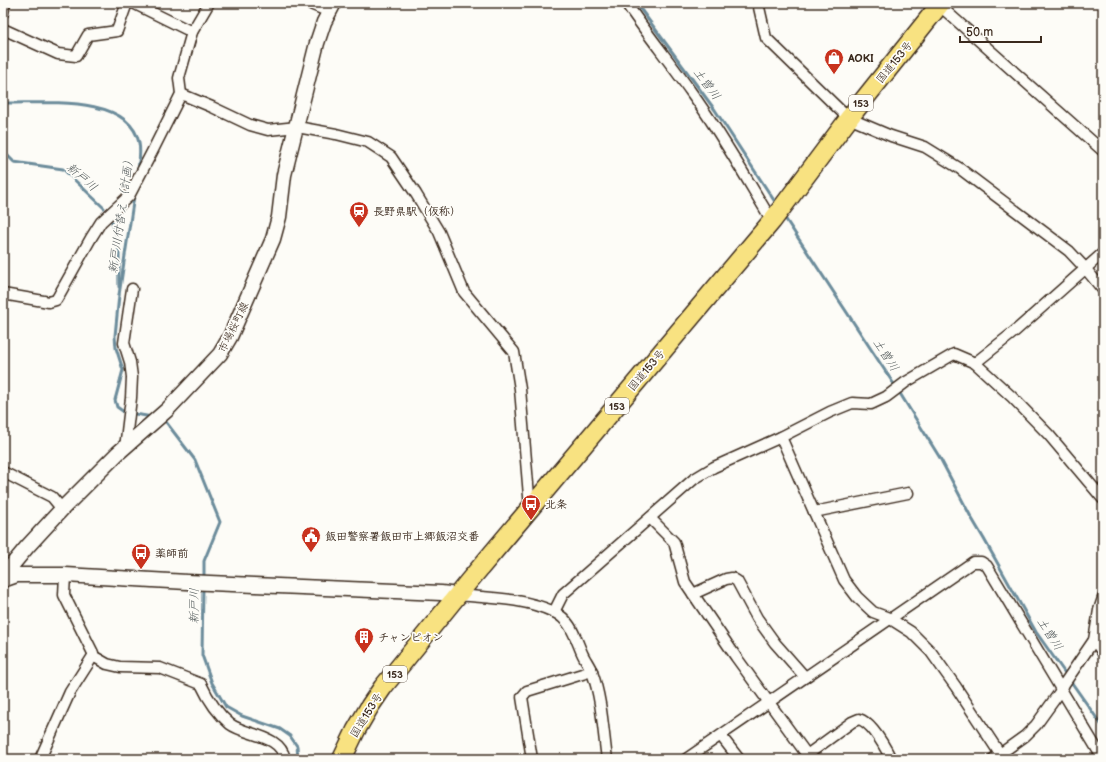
<svg xmlns="http://www.w3.org/2000/svg" width="1106" height="762" font-family="'Balsamiq Sans','Klee One',sans-serif">
	<style>
		.lines { fill: none; stroke-linecap: round; stroke-linejoin: round }
		.stream { stroke: #6c8c9b; stroke-width: 3 }
		.street-casing { stroke: #3b2a1e; stroke-width: 13 }
		.secondary-casing { stroke: #3b2a1e; stroke-width: 17 }
		.highway-casing { stroke: #3b2a1e; stroke-width: 21 }
		.street { stroke: #fdfcf7; stroke-width: 10 }
		.secondary { stroke: #fdfcf7; stroke-width: 14 }
		.highway { stroke: #f8e281; stroke-width: 18 }
		.labels { text-anchor: middle; stroke-width: 3.5; stroke-linejoin: round; paint-order: stroke }
		.shield { fill: #fdfcf7; stroke: #75695f; stroke-width: 1 }
		.shield-label { font-size: 10px; font-weight: bold; fill: #3b2a1e }
		.poi-label { font-size: 11px; font-weight: bold; fill: #3b2a1e; stroke: #fdfcf7; text-anchor: start }
		.street-label { font-size: 11px; fill: #3b2a1e; stroke: #fdfcf7 }
		.water-label { font-size: 12px; font-style: italic; fill: #545b5c; stroke: #fdfcf7 }
	</style>
	<rect width="100%" height="100%" fill="#fdfcf7"/>
	<filter id="ink" filterUnits="userSpaceOnUse"><feTurbulence type="fractalNoise" baseFrequency=".025" numOctaves="2"/><feDisplacementMap in="SourceGraphic" scale="8" xChannelSelector="R" yChannelSelector="G"/><feConvolveMatrix kernelMatrix="1 2 1 2 8 2 1 2 1" color-interpolation-filters="sRGB"/></filter>
	<g filter="url(#ink)">
		<g class="lines">
			<!-- stream -->
			<g class="stream">
				<polyline points="636,3 715,110 777,205"/>
				<path d="M3,103c37,1 126,-10 136,40 2,9 0,18 -1,27"/>
				<polyline points="3,151 14,162 63,169 104,208"/>
				<polyline points="783,215 901,395 940,458 971,517 984,539 1036,632 1103,727"/>
				<path d="M112,222c1,5 4,10 5,15 4,16 1,34 2,50"/>
				<polyline points="119,295 134,196"/>
				<polyline points="119,295 115,336 116,348 123,370 115,400 117,407 124,412 152,417"/>
				<polyline points="166,422 195,460 220,522 204,561 204,578"/>
				<polyline points="203,586 202,655 212,683 226,707 242,716 280,729 290,736 297,746 298,759"/>
			</g>
			<!-- street casing -->
			<g class="street-casing">
				<g id="street">
					<polyline points="133,3 192,32"/>
					<path d="M626,3c21,31 44,59 65,89 30,41 55,86 81,129"/>
					<polyline points="758,3 766,38 844,114 858,122 891,136 925,147 959,168 1069,251 1085,268 1103,290"/>
					<polyline points="939,5 1103,151"/>
					<polyline points="3,13 5,3"/>
					<polyline points="3,29 58,54 76,56 88,35 117,31 127,3"/>
					<polyline points="181,94 212,107 250,125 268,130 297,127 336,134 368,142 391,157 416,194 439,232 464,292 514,352 520,389 530,508"/>
					<polyline points="3,294 49,302 56,300 59,295 91,238 101,222 129,196 153,150 181,94 179,78 192,32 209,3"/>
					<polyline points="975,363 1014,332 1103,253"/>
					<polyline points="781,437 844,580 857,597 873,612 889,618 911,632 931,652 956,687 1000,754 1006,759"/>
					<polyline points="125,448 131,398 132,377 130,362 124,343 132,289"/>
					<polyline points="3,472 52,497 62,509"/>
					<polyline points="814,512 908,493"/>
					<polyline points="650,518 674,542 685,582 736,657 810,759"/>
					<polyline points="693,594 726,579 732,578 737,581 757,618 775,643 805,677"/>
					<path d="M458,595c32,3 66,3 96,17 17,8 21,25 28,41 3,7 8,13 10,19 10,28 11,58 15,87"/>
					<polyline points="554,612 563,594 694,479 714,467 781,437 830,412 852,403 871,404 886,397 906,382 954,354 975,363 1012,397 1049,435 1103,499"/>
					<polyline points="1094,640 1103,653"/>
					<path d="M93,656l14,8 13,3 40,1 41,16c7,15 16,29 29,40 16,12 50,10 55,35"/>
					<polyline points="721,736 739,759"/>
					<path d="M807,755l45,-33 7,-3c13,4 26,28 32,40"/>
					<polyline points="40,759 70,692 93,656 93,653 64,595 65,575"/>
					<polyline points="532,759 522,697 527,691 592,671"/>
					<polyline points="686,759 973,562 981,562 987,566 1103,759"/>
					<polyline points="993,759 1025,736 1036,725 1062,689 1064,684 1094,640 1099,610 1103,598"/>
				</g>
			</g>
			<!-- secondary casing -->
			<g class="secondary-casing">
				<g id="secondary">
					<polyline points="313,3 330,10"/>
					<polyline points="3,576 27,547 62,509 118,453 167,410 220,354 230,337 273,239 279,217 284,175 317,43 324,22 334,3"/>
					<polyline points="3,580 17,575 65,575 187,582 441,593 458,595"/>
				</g>
			</g>
			<!-- highway casing -->
			<g class="highway-casing">
				<polyline id="highway" points="342,759 356,730 370,706 383,687 469,581 772,221 850,117 941,3"/>
			</g>
			<!-- street -->
			<use href="#street" class="street"/>
			<!-- secondary -->
			<use href="#secondary" class="secondary"/>
			<!-- highway -->
			<use href="#highway" class="highway"/>
		</g>
	</g>
	<!-- icons -->
	<defs>
		<g id="shop-pin" transform="scale(1)"><path d="M0 17L-7.5 6A9.5 9.5 0 1 1 7.5 6Z" fill="#c8321e" stroke="#fdfcf7"/><path d="M-5-2.5h2.3a2.7 3.5 0 0 1 5.4 0H5L5.5 6h-11ZM-1.5-2.5h3a1.5 2.3 0 0 0-3 0Z" fill="#fff"/></g>
		<g id="station-pin" transform="scale(1)"><path d="M0 17L-7.5 6A9.5 9.5 0 1 1 7.5 6Z" fill="#c8321e" stroke="#fdfcf7"/><path d="M-3-6H3Q5-6 5-4V2Q5 4 3 4L4.5 6H3L1.5 4h-3L-3 6H-4.5L-3 4Q-5 4-5 2V-4Q-5-6-3-6ZM-3.5-4v3h7v-3ZM-3.5 1v1.5H-2V1ZM2 1v1.5H3.5V1Z" fill="#fff"/></g>
		<g id="bus-pin" transform="scale(1)"><path d="M0 17L-7.5 6A9.5 9.5 0 1 1 7.5 6Z" fill="#c8321e" stroke="#fdfcf7"/><path d="M-5-6H5V4H4V6H2V4H-2V6H-4V4H-5ZM-3.5-4V0h7V-4ZM-3.5 1.2v1.5H-2V1.2ZM2 1.2v1.5H3.5V1.2Z" fill="#fff"/></g>
		<g id="civic-pin" transform="scale(1)"><path d="M0 17L-7.5 6A9.5 9.5 0 1 1 7.5 6Z" fill="#c8321e" stroke="#fdfcf7"/><path d="M-.6-6.5H3V-4.5H.6V-3L4-1V1h2V6H-6V1h2V-1L-.6-3ZM-1.2 2.5V6h2.4V2.5Z" fill="#fff"/></g>
		<g id="building-pin" transform="scale(1)"><path d="M0 17L-7.5 6A9.5 9.5 0 1 1 7.5 6Z" fill="#c8321e" stroke="#fdfcf7"/><path d="M-4-6H4V6H1V3H-1V6H-4ZM-2.5-4.3h1.7v1.8h-1.7ZM.8-4.3h1.7v1.8H.8ZM-2.5-1h1.7V.8h-1.7ZM.8-1h1.7V.8H.8Z" fill="#fff"/></g>
	</defs>
	<g fill-rule="evenodd">
		<use href="#shop-pin" x="834" y="58"/>
		<use href="#station-pin" x="359" y="211"/>
		<use href="#bus-pin" x="531" y="504"/>
		<use href="#civic-pin" x="311" y="536"/>
		<use href="#bus-pin" x="141" y="553"/>
		<use href="#building-pin" x="364" y="637"/>
	</g>
	<g class="labels">
		<!-- shield labels -->
		<g class="shield">
			<rect x="849" y="95" width="24" height="16" rx="3"/>
			<rect x="605" y="398" width="24" height="16" rx="3"/>
			<rect x="383" y="666" width="24" height="16" rx="3"/>
		</g>
		<g class="shield-label">
			<text x="861" y="107">153</text>
			<text x="617" y="410">153</text>
			<text x="395" y="678">153</text>
		</g>
		<!-- poi labels -->
		<g class="poi-label">
			<text x="848" y="62">AOKI</text>
			<text x="373" y="215">長野県駅（仮称）</text>
			<text x="545" y="508">北条</text>
			<text x="325" y="540">飯田警察署飯田市上郷飯沼交番</text>
			<text x="155" y="557">薬師前</text>
			<text x="378" y="641">チャンピオン</text>
		</g>
		<!-- street labels -->
		<g class="street-label">
			<text transform="translate(894 62) rotate(-51)" y="4">国道153号</text>
			<text transform="translate(233 327) rotate(-64)" y="4">市場桜町線</text>
			<text transform="translate(646 370) rotate(-50)" y="4">国道153号</text>
			<text transform="translate(366 715) rotate(-58)" y="4">国道153号</text>
		</g>
		<!-- water labels -->
		<g class="water-label">
			<text transform="translate(707 84) rotate(53)" y="4">土曽川</text>
			<text transform="translate(82 177) rotate(41)" y="4">新戸川</text>
			<text transform="translate(121 214) rotate(-82)" y="4">新戸川付替え（計画）</text>
			<text transform="translate(886 355) rotate(57)" y="4">土曽川</text>
			<text transform="translate(194 606) rotate(-89)" y="4">新戸川</text>
			<text transform="translate(1050 634) rotate(57)" y="4">土曽川</text>
		</g>
	</g>
	<!-- margin -->
	<rect width="1106" height="762" fill="none" stroke="#fdfcf7" stroke-width="16"/>
	<rect x="8" y="8" width="1090" height="746" fill="none" stroke="#3b2a1e" stroke-width="1.5" filter="url(#ink)"/>
	<!-- scale -->
	<path d="M960 36v6h81v-6" fill="none" stroke="#3b2a1e" stroke-width="2"/>
	<text x="966" y="36" font-size="12" fill="#3b2a1e" stroke="#fdfcf7" stroke-width="3" paint-order="stroke">50 m</text>
</svg>
